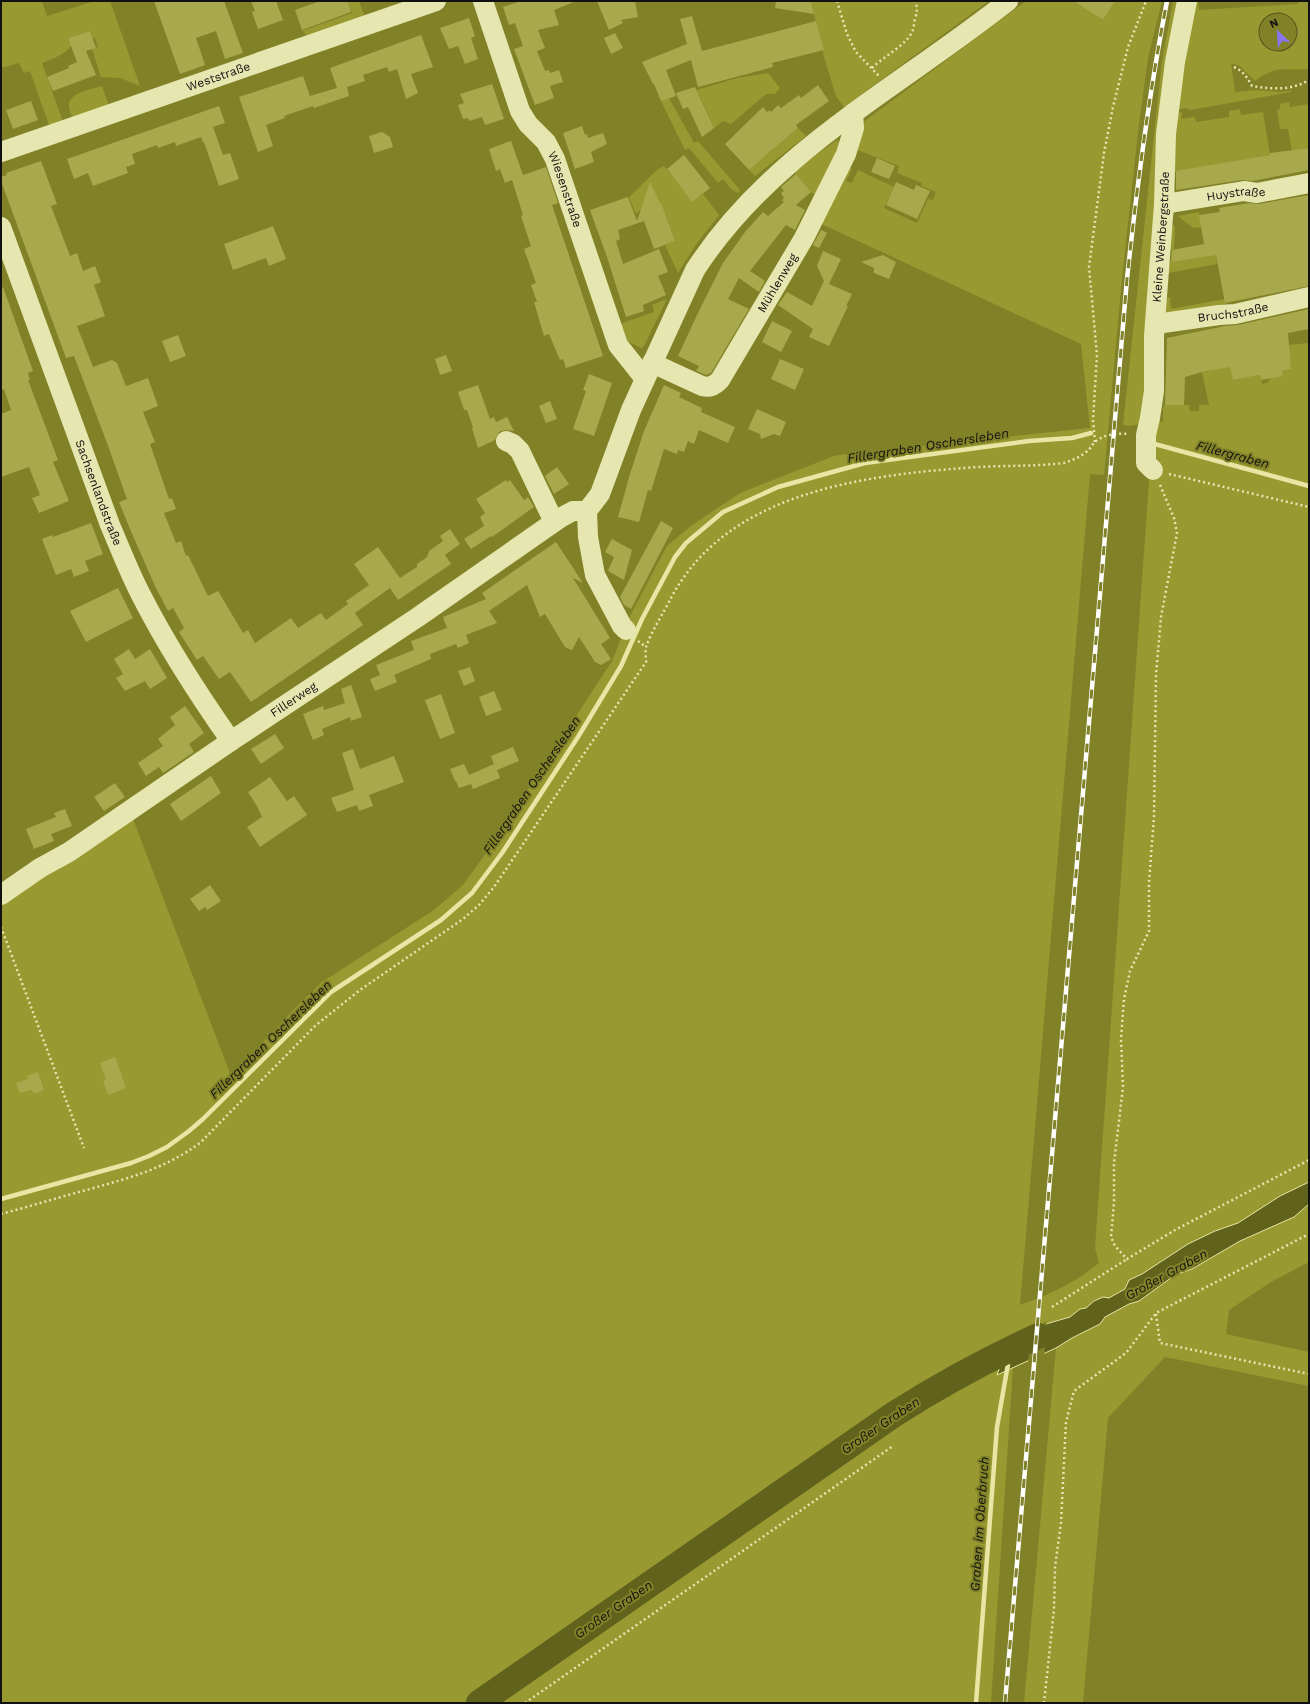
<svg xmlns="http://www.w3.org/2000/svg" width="1310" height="1704" font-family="'Work Sans',sans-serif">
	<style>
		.green { fill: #999932; fill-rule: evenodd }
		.water { fill: #61631c; stroke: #e7e6a4 }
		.pier { fill: #818227 }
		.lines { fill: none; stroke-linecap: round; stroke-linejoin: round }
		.stream { stroke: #e7e6a4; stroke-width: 4.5 }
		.river { stroke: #61631c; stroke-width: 26 }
		.building { fill: #a8a84c }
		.path { stroke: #e6e6b0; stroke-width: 2.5; stroke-dasharray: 2 3; stroke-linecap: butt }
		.minor { stroke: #e6e6b0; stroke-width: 20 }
		.rail-casing { stroke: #fff; stroke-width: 4.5 }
		.rail { stroke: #818227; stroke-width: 3; stroke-dasharray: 9; stroke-linecap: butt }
		.labels { text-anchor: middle; stroke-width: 4; stroke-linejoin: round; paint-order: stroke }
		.street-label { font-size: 12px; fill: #111; stroke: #818227 }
		.water-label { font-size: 13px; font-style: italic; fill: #111; stroke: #818227 }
	</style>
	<rect width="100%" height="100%" fill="#818227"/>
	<!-- green -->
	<g class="green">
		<path d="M1,1h41l5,15 48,-15h15l30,85 -20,-8 -19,-1 -9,-28 6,-2 -3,-9h-3l-2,-7 -22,7 3,8c-7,9 -19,13 -29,17l22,62 -14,3 -20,-57 -6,2 -5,-10 -18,5z"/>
		<polygon points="348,1 359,1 365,17 309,37 302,31 352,13"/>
		<polygon points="811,1 989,1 844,107 836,96 824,57"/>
		<path d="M1026,1h47l30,19 12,-19h47l-14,57 -10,74 -16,146 -18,197 -14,-1 -70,831c28,-9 56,-23 79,-42l-4,-15 54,-767 3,-45 4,-14h7v-14l2,-3h24l1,6h9v-6h10l-7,-33 12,-2 13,-22 6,32 27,-5 2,9 7,-2v-3l13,-8 9,-2 -3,-24 21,-2v839l-29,14 -42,27 -23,8 -27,13 -46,30 -13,6 -4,9 -16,9 -15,2 -8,9h-6l-10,8 -45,13 -27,44 15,-7 -22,336h-990v-801l26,-17 30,-15 76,-51 98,257 68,-72 23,-22 112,-72 29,-25 28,-39 121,-185 19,-47 36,-68 25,-21 48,-32 94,-37 24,-4 232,-24 -9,-84 -264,-122 29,-58 6,5 -6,12 6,2 6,-13 36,17 -10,21 33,15 11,-24 5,1 3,-8 -15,-6 1,-3 -25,-10 2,-7 -44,-17 7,-26z"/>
		<polygon points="1173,1 1183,1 1144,423 1130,426 1123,425 1162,61"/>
		<path d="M1193,1h5l1,9 99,-6v-3h11v68c-27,2 -30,-5 -54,12l-15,-15 -9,-3 4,29 22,-2 22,2 12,-1v1l-101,18 -3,-2 -12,2zM1266,20h24v24h-24z"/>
		<polygon points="768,73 780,88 775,94 766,94 731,124 723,121 714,128 697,90 737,78"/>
		<path d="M102,86l8,23 -36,13c-2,-5 -6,-13 -5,-19 3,-11 24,-14 33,-17z"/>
		<polygon points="669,98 694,143 698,141 740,190 738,193 731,189 723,179 718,183 689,148 685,150 661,101"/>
		<polygon points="1289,102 1290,107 1309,104 1309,148 1292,151 1288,129 1280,129 1277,110 1280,109 1280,104"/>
		<polygon points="1240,109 1241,115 1263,112 1270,155 1175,172 1173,191 1172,114 1182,112 1181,119 1195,117 1196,122 1229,117 1229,111"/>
		<polygon points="798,128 806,136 755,176 749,170"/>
		<polygon points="837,140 844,146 819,198 811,192 793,171"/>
		<polygon points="664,166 692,201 703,194 719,215 697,243 678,273 665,245 675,241 661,202 640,210 636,214 629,197 658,169"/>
		<polygon points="1199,212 1202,227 1193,228 1178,216"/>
		<polygon points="1171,223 1175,227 1174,249 1169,250"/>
		<polygon points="1216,254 1217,264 1168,273 1168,262"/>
		<polygon points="1170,297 1171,309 1225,299 1226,304 1170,315 1165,311 1166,298"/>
		<polygon points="667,299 644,346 641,348 627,341 620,324 654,312 652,305"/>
		<polygon points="1309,1204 1309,1262 1271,1282 1229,1310 1226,1334 1309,1352 1309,1386 1165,1357 1108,1418 1083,1703 1024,1703 1056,1348 1072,1338 1100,1324 1105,1317 1129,1304 1139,1301 1175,1275 1192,1269 1240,1241 1294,1217"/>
	</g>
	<!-- water -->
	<polygon class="water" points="1309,1182 1309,1204 1294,1217 1240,1241 1192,1269 1175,1275 1139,1301 1129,1304 1105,1317 1100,1324 1072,1338 1056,1348 997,1375 1011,1337 1025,1330 1070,1317 1080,1309 1086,1308 1094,1301 1103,1297 1109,1298 1125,1289 1129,1280 1142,1274 1188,1244 1215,1231 1238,1223 1280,1196"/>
	<!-- pier -->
	<polygon class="pier" points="1047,1322 1044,1356 1028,1362 1032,1326"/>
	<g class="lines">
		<!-- stream -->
		<g class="stream">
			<polyline points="1151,443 1309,486"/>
			<polyline points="1,1199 131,1163 149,1156 167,1147 189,1131 203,1119 331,992 441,920 472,893 502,853 578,737 621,666 642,619 675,557 686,543 723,512 778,487 865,463 1029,441 1072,438 1091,433"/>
			<polyline points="976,1703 997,1427 1008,1364"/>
		</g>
		<!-- river -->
		<path class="river" d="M479,1703l414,-288c47,-30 95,-56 145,-79"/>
	</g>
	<!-- building -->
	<g class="building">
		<polygon points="154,1 224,1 243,53 225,59 216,31 196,38 205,65 180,74"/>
		<polygon points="251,1 276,1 283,20 258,29 252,12 255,11"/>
		<polygon points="320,1 348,1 351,12 302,30 295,10"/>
		<polygon points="521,1 574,2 554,10 559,25 538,30 545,48 537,51 545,71 549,70 550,73 559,70 563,82 550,86 554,98 535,105 514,49 523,46 515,23 509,25 503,7"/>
		<polygon points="597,1 635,1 638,17 621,20 623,23 609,30"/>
		<polygon points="776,1 811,1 814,14 775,8"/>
		<polygon points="1073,1 1115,1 1103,20"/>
		<polygon points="692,16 702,51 816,21 824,50 772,63 773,67 698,87 691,60 666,70 676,96 661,101 654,84 653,84 642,62 687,44 680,19"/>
		<polygon points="469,18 475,36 471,38 478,59 465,64 458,46 449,49 440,28"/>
		<polygon points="90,31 96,48 86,51 96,75 53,91 47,77 69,68 68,66 77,62 68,38"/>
		<polygon points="615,33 623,48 611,54 604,38"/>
		<polygon points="421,35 433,67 411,74 418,93 406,99 397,69 389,72 387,67 363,75 365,81 347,87 349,96 314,108 313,106 284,116 285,118 266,125 273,146 258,152 239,97 303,76 310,96 337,88 330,68"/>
		<polygon points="492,84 504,119 485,125 482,117 469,121 468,118 463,119 458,105 464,103 460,94"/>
		<polygon points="818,85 829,101 796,125 798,128 749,170 725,144 763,107 767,112 770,110 771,112 778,105 781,108 799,95 801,98"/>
		<polygon points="695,87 714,128 702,137 688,107 683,109 676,93"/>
		<polygon points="31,101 38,120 13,129 6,110"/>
		<polygon points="219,106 225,123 213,127 223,155 230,153 239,179 219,186 204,142 203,142 201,137 176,146 175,142 158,148 157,145 132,154 135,164 126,167 128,173 93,186 88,173 74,179 67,159"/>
		<polygon points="582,126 585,135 587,134 588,138 603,133 607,144 591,152 594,162 575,169 563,133"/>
		<polygon points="382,132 390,137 393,147 374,153 369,136"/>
		<polygon points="511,141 523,175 546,167 558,203 552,205 603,356 566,368 563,359 560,360 549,334 544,336 534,302 537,302 531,285 536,283 524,249 531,246 521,216 523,215 512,180 505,183 500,169 496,171 489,149"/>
		<polygon points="1309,148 1309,170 1252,181 1242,180 1176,190 1176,171 1270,155 1270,153"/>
		<polygon points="684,155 710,188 692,202 667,169"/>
		<polygon points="877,158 895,166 889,179 871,172"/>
		<polygon points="41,161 57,204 51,206 70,256 77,253 83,271 95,266 101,282 94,285 105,316 77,326 93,367 112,360 117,363 126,386 148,378 158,406 143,412 155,442 150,444 169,499 172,498 176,509 164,513 176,543 181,541 186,556 188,555 208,596 218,591 243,633 248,630 255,643 291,618 298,628 321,613 326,620 348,604 346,601 369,585 354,564 378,547 400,578 417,567 417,564 427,557 429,551 443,541 440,536 450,529 460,544 445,555 451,564 398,600 390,588 355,613 363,625 251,702 230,672 219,679 203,656 197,660 179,632 184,628 173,608 168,611 155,586 130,529 119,502 127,499 107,443 74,356 66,358 1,181 1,177 7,175 6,173"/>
		<polygon points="796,174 811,192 796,205 805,210 795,230 786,225 750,271 765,281 759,292 739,278 728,299 749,309 711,373 706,375 696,371 699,366 678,356 697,315 723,263 745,232 763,212 768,216 784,202 782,200 784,198 781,193 784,191 781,187"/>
		<polygon points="650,182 660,203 661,202 675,241 654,249 644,221 618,230 620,239 616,241 623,264 659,249 668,272 658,276 666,295 643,305 644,311 626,317 607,257 590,210 628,197 637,221"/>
		<polygon points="896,182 914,190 916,185 930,191 917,219 886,205"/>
		<polygon points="1309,195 1309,286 1225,303 1216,255 1171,262 1172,250 1204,244 1199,215 1220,212 1219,208 1249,203 1259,204"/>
		<polygon points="273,226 286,259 269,266 266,258 233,270 224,244"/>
		<polygon points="822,228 821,230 827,233 819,248 813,245"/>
		<polygon points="823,251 841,259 829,284 852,294 846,306 848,306 829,346 809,337 813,329 778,305 787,292 812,306 824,281 817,266"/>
		<polygon points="883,255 896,262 889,279 874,273 874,268 861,262"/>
		<polygon points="3,287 33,371 28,373 30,380 28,380 58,460 53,462 69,501 39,513 32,498 40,495 29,467 1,477 1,414 11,410 4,389 1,390 1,288"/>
		<polygon points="1309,309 1309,329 1288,333 1291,369 1282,371 1283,376 1261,380 1260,375 1233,380 1230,367 1202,372 1185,377 1184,405 1165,405 1167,338 1225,326 1238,325"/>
		<polygon points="772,321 792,331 781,352 762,342"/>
		<polygon points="178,335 186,356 170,362 162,341"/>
		<polygon points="446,355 452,371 440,375 435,359"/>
		<polygon points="780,359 804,369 795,390 771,379"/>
		<polygon points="589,374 612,383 594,436 573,429 586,391 583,390"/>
		<polygon points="478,385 490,419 494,417 496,422 507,417 514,431 505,430 499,432 495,440 478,448 472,428 473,427 467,410 464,410 458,392"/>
		<polygon points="664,385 681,393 679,397 702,408 701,412 735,427 728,443 699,430 694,444 688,441 684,452 678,450 677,454 664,449 651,491 648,490 639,522 618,517 630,474 644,431"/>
		<polygon points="550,401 557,419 546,423 539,406"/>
		<polygon points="757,409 786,422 780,436 774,434 761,439 760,434 748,429"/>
		<polygon points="557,467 569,484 554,494 545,476"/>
		<polygon points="506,480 507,482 510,480 524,500 528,497 534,507 492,537 491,536 471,549 464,539 484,526 480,517 485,513 476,499"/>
		<polygon points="661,521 673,528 631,609 624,605 620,597"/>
		<polygon points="91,523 103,554 85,561 89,571 74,577 71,569 56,575 42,539 52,535 53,537"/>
		<polygon points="612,539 632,550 624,580 608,571 614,557 605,552"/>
		<polygon points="556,542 583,583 573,578 610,638 601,644 611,659 601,665 595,662 579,637 572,650 565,647 545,614 540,617 527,585 489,611 497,623 466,635 469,643 458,648 456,644 430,654 431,659 394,675 397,682 375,691 370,679 380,675 376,665 414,650 411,641 447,628 443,617 486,599 482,593"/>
		<polygon points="118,588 133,618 86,642 70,611"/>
		<polygon points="129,649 135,659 150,649 167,678 150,689 145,681 125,691 116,678 123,674 114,659"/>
		<polygon points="470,667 475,681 464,686 458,671"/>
		<polygon points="351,685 362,717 351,721 350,717 322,729 324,735 313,740 303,714 323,706 324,710 345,703 341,689"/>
		<polygon points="494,691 502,710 486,716 479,697"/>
		<polygon points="441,694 455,733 440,739 425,700"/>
		<polygon points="185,706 204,733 189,744 194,752 163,773 159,767 146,776 138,763 163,746 158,739 175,725 170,717"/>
		<polygon points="275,734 284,748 261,764 251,749"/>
		<polygon points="513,747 519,761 497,770 500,778 473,789 471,784 459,788 456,781 455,781 450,769 464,764 469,775 494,764 491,756"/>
		<polygon points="353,749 360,769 394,756 404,782 369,795 373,806 359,811 357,805 337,812 331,798 354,790 342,753"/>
		<polygon points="211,776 221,793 181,821 170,804"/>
		<polygon points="270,777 287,801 294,796 307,815 260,847 247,827 262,817 258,808 248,792"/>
		<polygon points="115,783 125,797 104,811 94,797"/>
		<polygon points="65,809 72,826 51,834 54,841 34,849 26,829 56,817 54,813"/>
		<polygon points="210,885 221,901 207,910 205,907 199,911 190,899"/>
		<polygon points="115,1057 126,1088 108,1095 103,1081 106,1080 100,1063"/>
		<polygon points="38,1072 44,1090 34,1094 32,1090 20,1093 16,1083 28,1079 27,1076"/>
	</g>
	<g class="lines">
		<!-- path -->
		<g class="path">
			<polyline points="837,1 847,34 856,52 879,76"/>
			<path d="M1234,67c9,4 13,10 18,19 20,3 39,5 57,-6"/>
			<path d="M872,68c11,-11 34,-23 40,-36 2,-4 2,-9 3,-13 2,-7 3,-11 0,-18"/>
			<polyline points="1095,442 1093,420 1097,355 1089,267 1104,153 1113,107 1128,47 1146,1"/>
			<polyline points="1169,474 1309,507"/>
			<polyline points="1160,485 1174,518 1177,533 1161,617 1156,675 1154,817 1149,882 1149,931 1130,971 1124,999 1121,1039 1123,1087 1114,1163 1114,1203 1111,1237 1115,1246 1127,1259 1175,1230 1309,1160"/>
			<polyline points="638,641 646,647"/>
			<polyline points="1,927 84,1148"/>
			<path d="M1,1214c30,-8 59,-17 89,-25 42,-12 74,-20 110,-46l116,-118 44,-35 103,-71 16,-14 15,-18 152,-225c0,-5 -1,-11 0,-15 5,-15 18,-35 25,-49 55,-104 187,-122 293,-130 33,-3 66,-1 100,-5 8,-3 15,-5 22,-11 4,-2 5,-6 8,-9 8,-9 25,-10 35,-9"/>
			<polyline points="1052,1307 1127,1259"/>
			<polyline points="1156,1314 1160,1343 1309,1374"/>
			<polyline points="525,1703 893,1446"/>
			<polyline points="1044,1703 1054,1609 1055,1567 1061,1523 1066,1422 1074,1391 1126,1353 1156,1313 1309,1234"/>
		</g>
		<!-- minor -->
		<g class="minor">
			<path id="s1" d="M483,1l37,110 8,13 18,18 9,17 63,186 27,34"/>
			<path id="s2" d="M1,152l435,-151"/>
			<path id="s3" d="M1164,204l80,-13 13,2 52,-10"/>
			<path id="s4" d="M1,227l109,298c10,23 19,47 31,70 26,51 57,99 90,146"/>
			<path id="s5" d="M1156,324l63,-9 16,-1 74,-17"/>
			<path id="s6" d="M652,363l50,23c8,2 12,0 18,-6l84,-142 42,-84 8,-26 -1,-15"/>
			<polyline points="506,441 513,444 520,451 554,522"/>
			<path id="s7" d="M1153,470l-7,-7v-28l4,-17 4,-27v-55l10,-132 2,-70 9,-72 12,-61"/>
			<path d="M626,630l-4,-4 -27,-51 -7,-38 -1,-26 13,-17 31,-84 64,-140c77,-119 205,-183 313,-269"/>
			<path id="s8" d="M1,895l39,-27 29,-16 162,-111 187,-124 142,-99 13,-7h14"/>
		</g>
		<!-- rail casing -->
		<g class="rail-casing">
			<path id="rail" d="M1005,1703l122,-1424c10,-94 22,-186 40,-278"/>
		</g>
		<!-- rail -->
		<use href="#rail" class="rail"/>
	</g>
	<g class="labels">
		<!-- street labels -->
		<g class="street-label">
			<text dy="4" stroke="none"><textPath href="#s2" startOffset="230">Weststraße</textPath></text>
			<text dy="4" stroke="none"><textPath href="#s1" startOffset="208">Wiesenstraße</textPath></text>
			<text dy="4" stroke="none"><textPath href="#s3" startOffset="73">Huystraße</textPath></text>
			<text dy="4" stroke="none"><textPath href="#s7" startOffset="237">Kleine Weinbergstraße</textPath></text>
			<text dy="4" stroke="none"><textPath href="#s6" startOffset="188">Mühlenweg</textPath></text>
			<text dy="4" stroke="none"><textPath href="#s5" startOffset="78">Bruchstraße</textPath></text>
			<text dy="4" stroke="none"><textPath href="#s4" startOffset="283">Sachsenlandstraße</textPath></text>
			<text dy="4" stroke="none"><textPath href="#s8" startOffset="352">Fillerweg</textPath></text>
		</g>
		<!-- water labels -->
		<g class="water-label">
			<text transform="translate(928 445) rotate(-9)" y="5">Fillergraben Oschersleben</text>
			<text transform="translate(1233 454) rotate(15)" y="5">Fillergraben</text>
			<text transform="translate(531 785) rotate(-56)" y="5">Fillergraben Oschersleben</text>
			<text transform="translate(270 1039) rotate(-44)" y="5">Fillergraben Oschersleben</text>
			<text transform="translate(1166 1274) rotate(-29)" y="5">Großer Graben</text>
			<text transform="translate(880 1425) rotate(-34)" y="5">Großer Graben</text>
			<text transform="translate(979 1524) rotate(-86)" y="5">Graben im Oberbruch</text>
			<text transform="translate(613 1609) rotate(-35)" y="5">Großer Graben</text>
		</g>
	</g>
	<!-- border -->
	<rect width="1310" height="1704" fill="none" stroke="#111111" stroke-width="4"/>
	<!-- north arrow -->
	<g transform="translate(1278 32) rotate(335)"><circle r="19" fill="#818227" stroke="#54551e"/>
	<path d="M0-3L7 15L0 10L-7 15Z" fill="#8976ef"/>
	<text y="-6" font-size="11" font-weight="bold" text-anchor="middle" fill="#111111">N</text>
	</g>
</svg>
